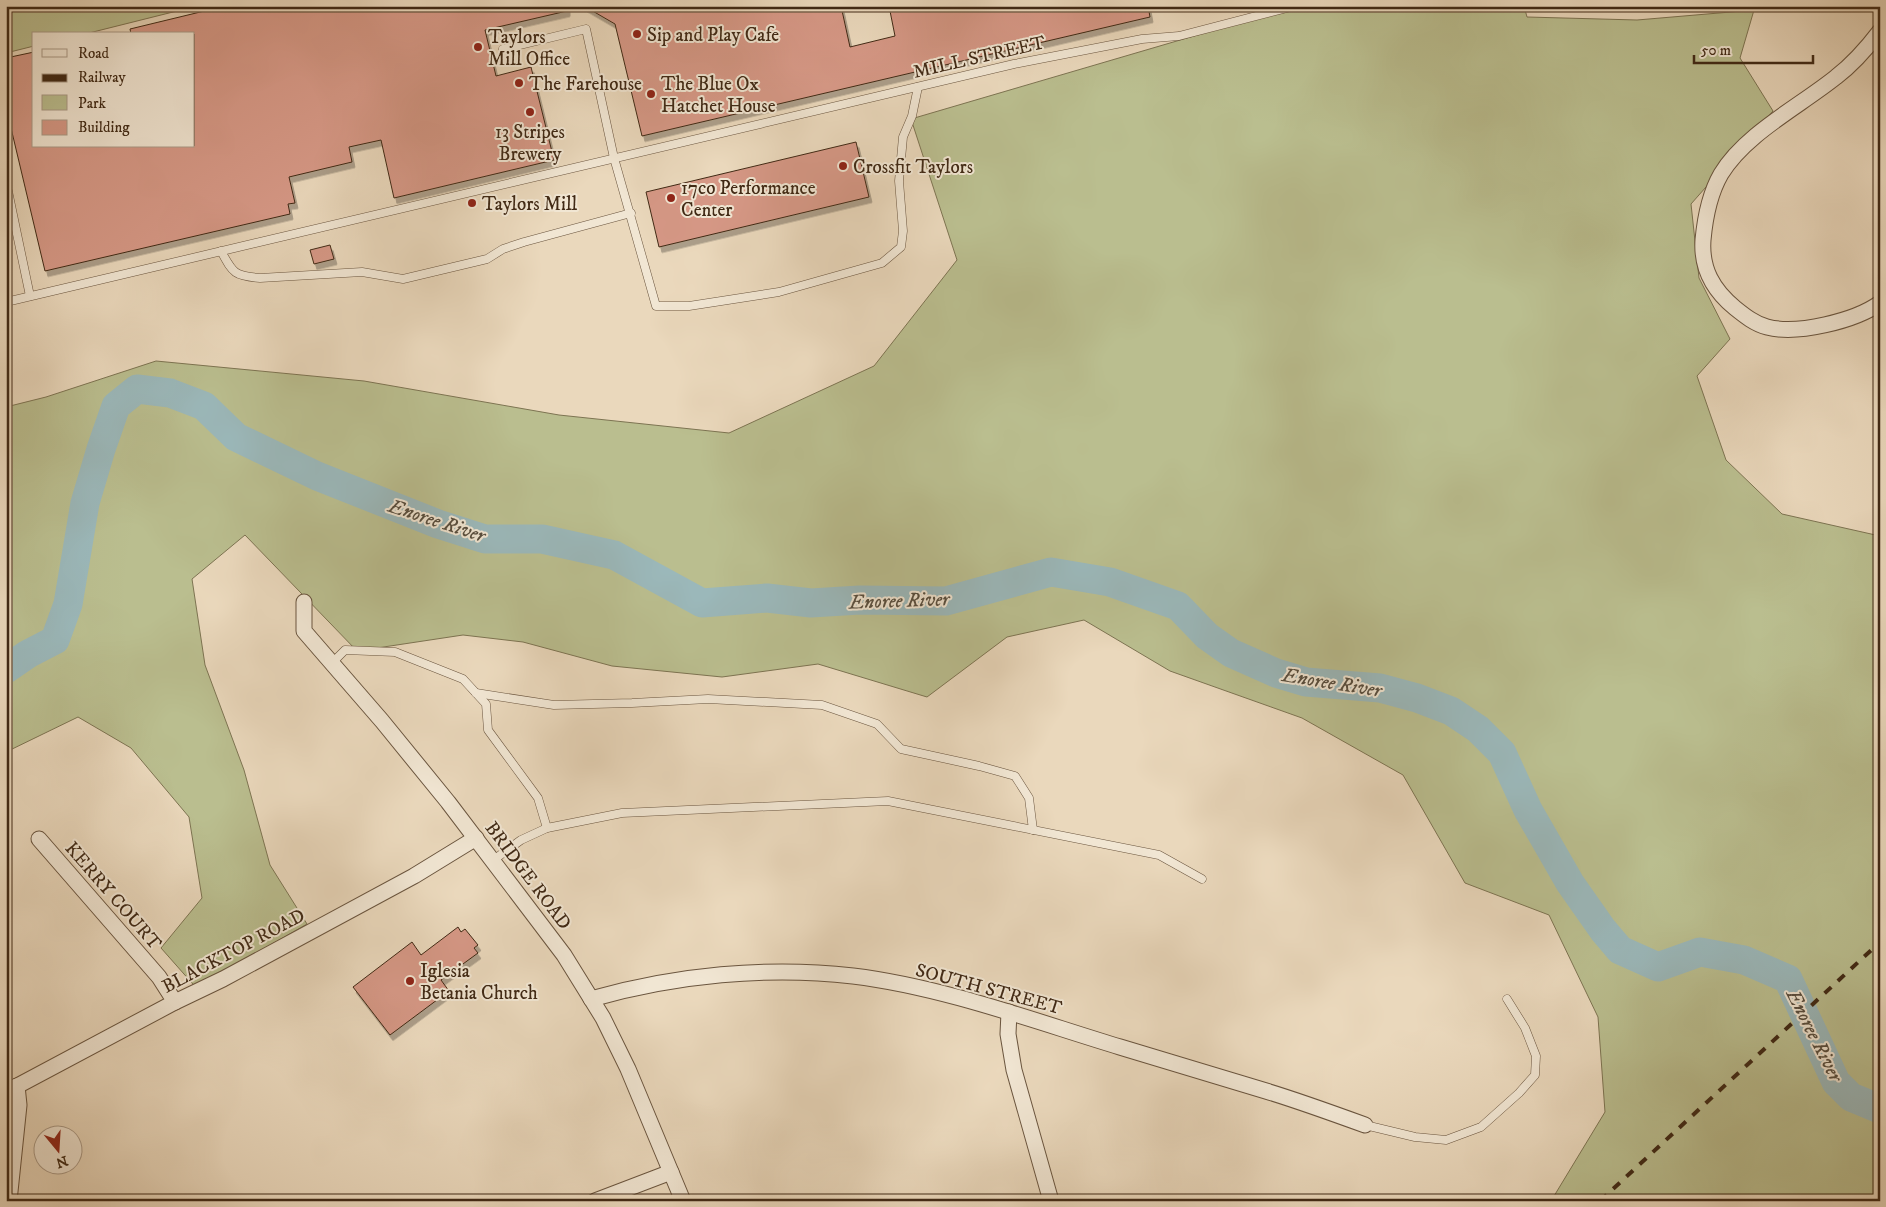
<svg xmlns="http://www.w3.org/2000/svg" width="1886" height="1207" font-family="'IM FELL DW Pica',serif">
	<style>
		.green { fill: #babe8f; stroke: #7d7452 }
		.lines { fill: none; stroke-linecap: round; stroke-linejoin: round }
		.river { stroke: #9bb8ba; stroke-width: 29 }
		.building { fill: #d69886; stroke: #402915; filter: url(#shadow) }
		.service-casing { stroke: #6a553f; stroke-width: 9 }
		.minor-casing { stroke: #6a553f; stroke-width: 17 }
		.service { stroke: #f1e6d3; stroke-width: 8 }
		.minor { stroke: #f1e6d3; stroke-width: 15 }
		.rail { stroke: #402915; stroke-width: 4; stroke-dasharray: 9 9; stroke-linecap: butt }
		.poi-dot { fill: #8f2418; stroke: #f1e6d3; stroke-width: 2 }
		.labels { text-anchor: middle; stroke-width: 4; stroke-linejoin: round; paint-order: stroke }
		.poi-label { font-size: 19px; fill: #402915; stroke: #f1e6d3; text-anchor: start }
		.street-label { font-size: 19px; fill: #402915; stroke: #f1e6d3 }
		.water-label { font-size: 20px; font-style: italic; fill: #574d3e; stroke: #f1e6d3 }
	</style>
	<defs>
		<filter id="shadow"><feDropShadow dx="3" dy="5.5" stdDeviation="0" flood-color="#0004"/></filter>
	</defs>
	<rect width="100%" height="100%" fill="#ead8bc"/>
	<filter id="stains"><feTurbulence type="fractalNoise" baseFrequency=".004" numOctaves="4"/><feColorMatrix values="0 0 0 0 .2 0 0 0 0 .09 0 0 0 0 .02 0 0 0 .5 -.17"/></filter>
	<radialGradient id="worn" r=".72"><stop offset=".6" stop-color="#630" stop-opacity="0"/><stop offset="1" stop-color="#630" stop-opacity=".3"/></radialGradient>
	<!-- green -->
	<g class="green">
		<polygon points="6,6 197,6 85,34 34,34 34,46 6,53"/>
		<polygon points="1296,6 1524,6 1527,17 1637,20 1754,10 1740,58 1773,111 1691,204 1699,278 1730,339 1697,376 1726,460 1782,514 1880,536 1880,1201 1551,1201 1605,1112 1598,1017 1549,915 1465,883 1403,775 1302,718 1170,671 1084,620 1007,637 927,697 818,664 722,677 612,666 523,642 463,635 357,651 245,535 192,579 205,665 244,770 270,865 307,924 253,955 199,991 161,948 202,898 189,817 131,748 78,717 6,752 6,407 46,397 156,361 364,381 559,415 729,433 874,366 957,260 911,119"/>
	</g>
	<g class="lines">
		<!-- river -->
		<polyline class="river" points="6,669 28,654 55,640 68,604 85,503 101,449 116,406 137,389 170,393 204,406 236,437 317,476 438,524 485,539 542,539 614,555 702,603 767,598 811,603 860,600 946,601 1051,572 1110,582 1178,606 1207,636 1231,653 1276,673 1306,682 1380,688 1417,698 1451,711 1478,729 1502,753 1528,810 1570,883 1603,930 1620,950 1658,967 1700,952 1744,960 1788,979 1836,1082 1851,1097 1880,1109"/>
	</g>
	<!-- building -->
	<g class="building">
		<polygon points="225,6 567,6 567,11 485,30 496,76 531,67 554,160 394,198 381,140 349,147 352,162 289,177 295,203 288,204 290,214 45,271 6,107 6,58 34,52 34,146 194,146 194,34 131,34 130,29"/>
		<polygon points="584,6 841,6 850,47 895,36 889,6 1148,6 1150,17 642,136 615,24"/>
		<polygon points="856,142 869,197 659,247 646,192"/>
		<polygon points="330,245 334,259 314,264 310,250"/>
		<polygon points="458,927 461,932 465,929 478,945 474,948 478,953 441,980 449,991 390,1035 353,987 412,942 421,955"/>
	</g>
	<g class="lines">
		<!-- service casing -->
		<g class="service-casing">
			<g id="service">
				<polyline points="503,49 586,29 614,158 656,306 689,306 779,292 882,263 901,247 903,231 899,181 903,137 912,116 918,87"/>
				<polyline points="8,191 30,296"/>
				<path d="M221,251c12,22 13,25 39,27l102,-6 41,7 84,-20 16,-10 21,-7 107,-29"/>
				<polyline points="6,302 1014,64 1142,39 1179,36 1295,6"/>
				<polyline points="332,663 345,650 395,652 463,679 486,704 488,730 538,798 547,828"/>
				<polyline points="476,693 554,705 632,703 708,699 822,705 877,724 901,749 979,766 1015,776 1029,798 1033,830"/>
				<polyline points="492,861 521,840 547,828 622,813 888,801 1159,855 1202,879"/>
				<polyline points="1365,1125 1415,1137 1446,1140 1481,1127 1519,1093 1535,1075 1536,1056 1525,1028 1507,999"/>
			</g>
		</g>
		<!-- minor casing -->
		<g class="minor-casing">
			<g id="minor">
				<path d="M1880,31c-13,17 -27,33 -44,46 -36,29 -91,57 -115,97 -11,19 -16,44 -18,66 -2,29 10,50 32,68 10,8 20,16 32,19 30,8 88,-6 113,-24"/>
				<polyline points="304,602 304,631 382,721 448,802 564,955 603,1018 628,1069 683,1201"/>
				<polyline points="39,839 159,977 175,1002"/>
				<path d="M591,999c84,-24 176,-33 262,-23 90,11 181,45 267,71 49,15 97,29 146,44 33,10 66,22 99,34"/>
				<polyline points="1009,1012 1008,1034 1014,1070 1051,1201"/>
				<polyline points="6,1092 175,1002 223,979 414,876 476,838"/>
				<polyline points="9,1201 19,1105 17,1086"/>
				<polyline points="595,1201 671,1172"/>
			</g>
		</g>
		<!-- service -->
		<use href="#service" class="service"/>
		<!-- minor -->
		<use href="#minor" class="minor"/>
		<!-- rail -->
		<polyline class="rail" points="1600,1201 1880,942"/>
	</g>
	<!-- markers -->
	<g class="poi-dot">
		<circle cx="637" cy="34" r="5"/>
		<circle cx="478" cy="47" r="5"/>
		<circle cx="519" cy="83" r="5"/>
		<circle cx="651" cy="94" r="5"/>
		<circle cx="530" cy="112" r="5"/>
		<circle cx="843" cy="166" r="5"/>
		<circle cx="671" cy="198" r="5"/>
		<circle cx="472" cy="203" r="5"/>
		<circle cx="410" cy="981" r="5"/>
	</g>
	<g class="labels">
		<!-- poi labels -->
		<g class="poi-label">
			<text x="647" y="41">Sip and Play Cafe</text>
			<text x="488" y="43">Taylors<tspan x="488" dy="22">Mill Office</tspan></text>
			<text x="529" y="90">The Farehouse</text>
			<text x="661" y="90">The Blue Ox<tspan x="661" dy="22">Hatchet House</tspan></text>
			<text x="530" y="138" text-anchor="middle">13 Stripes<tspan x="530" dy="22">Brewery</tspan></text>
			<text x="853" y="173">Crossfit Taylors</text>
			<text x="681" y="194">17co Performance<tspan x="681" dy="22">Center</tspan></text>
			<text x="482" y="210">Taylors Mill</text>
			<text x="420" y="977">Iglesia<tspan x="420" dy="22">Betania Church</tspan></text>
		</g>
		<!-- street labels -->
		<g class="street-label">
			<text transform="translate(979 56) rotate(-13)" y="7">MILL STREET</text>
			<text transform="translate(529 875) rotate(53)" y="7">BRIDGE ROAD</text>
			<text transform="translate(114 895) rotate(49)" y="7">KERRY COURT</text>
			<text transform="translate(233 950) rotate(-28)" y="7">BLACKTOP ROAD</text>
			<text transform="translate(989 988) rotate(15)" y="7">SOUTH STREET</text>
		</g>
		<!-- water labels -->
		<g class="water-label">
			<text transform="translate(437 520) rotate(18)" y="7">Enoree River</text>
			<text transform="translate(899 600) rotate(-2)" y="7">Enoree River</text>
			<text transform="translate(1332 682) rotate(9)" y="7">Enoree River</text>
			<text transform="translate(1815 1035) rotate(63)" y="7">Enoree River</text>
		</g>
	</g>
	<!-- margin -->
	<rect width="1886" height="1207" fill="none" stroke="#ead8bc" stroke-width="25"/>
	<rect x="8" y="8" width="1871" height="1192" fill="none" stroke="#402915" stroke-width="2.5"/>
	<rect x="12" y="12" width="1861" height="1182" fill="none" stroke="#402915"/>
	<!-- legend -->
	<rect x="32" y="32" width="162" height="115" fill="#f1e6d3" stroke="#aa9a87"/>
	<rect x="42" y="49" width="25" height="8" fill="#f1e6d3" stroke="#aa9a87"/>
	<text x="78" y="58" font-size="15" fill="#402915">Road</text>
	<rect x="42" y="74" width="25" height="8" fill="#402915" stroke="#aa9a87"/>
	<text x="78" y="82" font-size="15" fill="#402915">Railway</text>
	<rect x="42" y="95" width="25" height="15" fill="#babe8f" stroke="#aa9a87"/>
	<text x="78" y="108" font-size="15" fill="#402915">Park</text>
	<rect x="42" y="120" width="25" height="15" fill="#d69886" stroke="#aa9a87"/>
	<text x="78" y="132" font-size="15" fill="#402915">Building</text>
	<!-- north arrow -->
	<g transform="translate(58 1150) rotate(162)"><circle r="24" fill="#f1e6d3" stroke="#aa9a87"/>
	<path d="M0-4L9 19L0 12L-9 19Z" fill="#8f2418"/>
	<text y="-8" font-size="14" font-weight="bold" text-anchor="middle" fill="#402915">N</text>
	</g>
	<!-- scale -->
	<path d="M1694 55v8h119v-8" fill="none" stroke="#402915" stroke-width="2.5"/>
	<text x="1701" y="55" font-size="15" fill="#402915" stroke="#f1e6d3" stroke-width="4" paint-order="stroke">50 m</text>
	<rect width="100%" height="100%" filter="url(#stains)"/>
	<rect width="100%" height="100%" fill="url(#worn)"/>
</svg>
